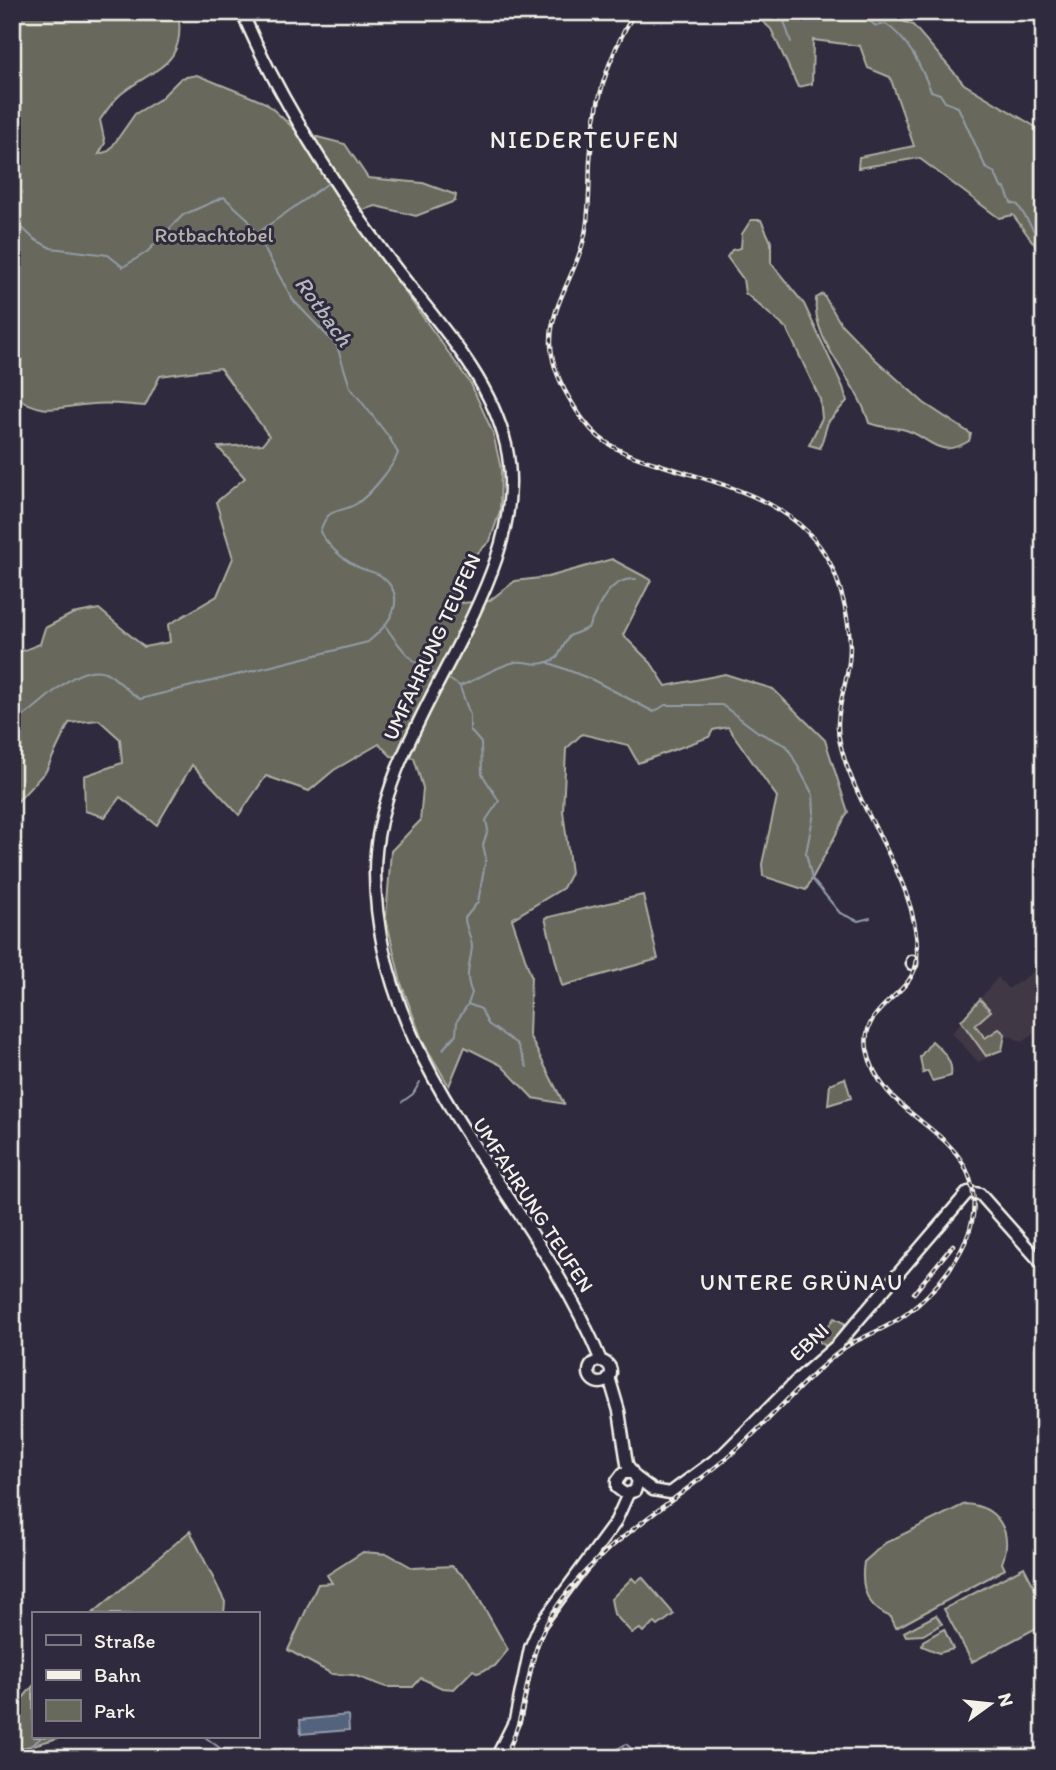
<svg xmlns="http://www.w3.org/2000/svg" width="1056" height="1770" font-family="Itim,sans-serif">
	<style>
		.built { fill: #413845 }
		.green { fill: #67695b; stroke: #aeada2; stroke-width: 2 }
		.water { fill: #53627d; stroke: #939ba8; stroke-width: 2 }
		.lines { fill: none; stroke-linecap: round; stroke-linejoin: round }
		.stream { stroke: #939ba8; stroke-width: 2 }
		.secondary-casing { stroke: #f4f1e8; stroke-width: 15 }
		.secondary { stroke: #2f2a3d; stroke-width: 10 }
		.rail-casing { stroke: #f4f1e8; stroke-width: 4.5 }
		.rail { stroke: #2f2a3d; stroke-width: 2; stroke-dasharray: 5; stroke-linecap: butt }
		.labels { text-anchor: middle; stroke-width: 6; stroke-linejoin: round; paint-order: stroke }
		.park-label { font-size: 21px; fill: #b5b4a9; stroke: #2f2a3d }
		.street-label { font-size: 21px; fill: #f4f1e8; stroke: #2f2a3d }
		.water-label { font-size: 23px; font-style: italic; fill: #b4b8bd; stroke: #2f2a3d }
		.neighbourhood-label { font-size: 23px; letter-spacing: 2px; fill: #f4f1e8; stroke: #2f2a3d }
		.quarter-label { font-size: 24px; letter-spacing: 2px; fill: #f4f1e8; stroke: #2f2a3d }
	</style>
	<rect width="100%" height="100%" fill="#2f2a3d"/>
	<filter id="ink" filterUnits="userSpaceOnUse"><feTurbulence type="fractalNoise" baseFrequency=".0143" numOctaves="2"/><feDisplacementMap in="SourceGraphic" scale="14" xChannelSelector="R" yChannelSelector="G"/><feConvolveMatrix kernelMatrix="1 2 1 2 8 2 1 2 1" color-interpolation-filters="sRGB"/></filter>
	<g filter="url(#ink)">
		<!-- built -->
		<polygon class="built" points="1044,965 1044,1025 1023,1042 1007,1035 1003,1051 978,1062 952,1033 998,977 1008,989"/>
		<!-- green -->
		<g class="green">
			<path d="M12,12h166c9,54 -23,55 -57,82 -8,7 -15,17 -21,26l5,23 -6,11 10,-3 26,-37 25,-15 21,-21 16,-3 69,28 32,29 47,12 23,34 55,5 33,12 -1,6 -39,15 -40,-10 -27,8 122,170 22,49 8,36 -1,42 -10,30 -28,27 -1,35 28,-2 26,-20 33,-4 64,-18 39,21 -28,55 28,28 15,23 59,-12 48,15 52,51 23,72 -42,78 -43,-14 -1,-12 15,-67 -49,-70 -15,3 -4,7 -71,26 -10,-18 -46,-11 -16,15 -3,62 8,62 -8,15 -51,31 19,57 -2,59 35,69 -31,-6 -32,-33 -36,-18 -16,39 -26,-44 -22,-59 -15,-65 5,-67 29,-30 3,-33 -9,-30 -23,-2 -12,-12 -45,26 -25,21 -43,-15 -27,39 -47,-50 -35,60 -37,-28 -15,20 -20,-6 -1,-35 38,-13 -2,-24 -21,-19 -30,3 -23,48 -29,31 -5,-3v-144l28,-11 5,-16 27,-14 27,-5 45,38 26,-5 -2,-17 49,-29 16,-38 -17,-56 29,-24 -27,-31 45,-3 6,-8 -49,-68 -60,8 -15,30c-17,-1 -35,-4 -52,-2 -35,2 -45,14 -81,-9z"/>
			<polygon points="752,12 879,12 913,25 964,84 1044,132 1044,265 1040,252 1013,215 999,218 919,158 858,168 859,157 914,146 890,77 868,68 860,46 813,40 812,84 798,87 771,29"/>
			<polygon points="751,220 761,220 771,242 771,263 804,304 843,387 847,401 828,422 820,448 809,445 822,418 820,399 787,329 745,293 743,279 727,257 732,250 741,248 742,234"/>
			<path d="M823,294l18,30 34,35 49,44 47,31 -2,7c-33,20 -39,-6 -67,-12 -13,-2 -21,-1 -33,-6 -12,-44 -58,-80 -53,-125z"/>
			<polygon points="643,895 658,959 562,986 545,918"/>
			<polygon points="980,999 991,1011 975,1025 985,1038 999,1029 1005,1034 1002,1050 986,1056 961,1021"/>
			<path d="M932,1041c10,9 22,20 19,35l-19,5 -4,-10 -5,2 -3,-16z"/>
			<polygon points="845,1078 851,1098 828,1105 830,1084"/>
			<polygon points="834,1318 846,1324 846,1329 829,1348 818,1341"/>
			<path d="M965,1504c33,2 49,28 37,59l3,6 -109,59 -5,-11c-25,-10 -31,-30 -27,-55l21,-19z"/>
			<polygon points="190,1531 225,1602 224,1614 92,1614"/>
			<polygon points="363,1552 388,1554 413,1568 452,1566 469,1581 508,1650 495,1666 478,1673 473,1670 454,1689 442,1688 421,1678 413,1687 386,1687 353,1675 332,1674 288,1650 318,1584 332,1583 327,1575"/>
			<polygon points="1024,1567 1044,1606 1044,1624 972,1662 944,1609"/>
			<polygon points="642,1577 674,1614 658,1626 655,1623 643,1632 640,1629 632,1633 614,1614 611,1599 632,1578 636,1582"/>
			<polygon points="936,1615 942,1624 923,1635 906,1636 904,1632"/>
			<polygon points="944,1629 953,1649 939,1653 922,1646 923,1641"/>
			<polygon points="33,1686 33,1737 62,1737 12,1751 12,1701 18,1704"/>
		</g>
		<!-- water -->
		<polygon class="water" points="348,1715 349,1730 301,1734 300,1720"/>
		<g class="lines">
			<!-- stream -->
			<g class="stream">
				<polyline points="781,12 791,42"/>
				<path d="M843,12l7,8 17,-1 9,7 10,-2c23,16 34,41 45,67l9,3 5,8 13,5 28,61 9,5 6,14 4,1 6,15 7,2 26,42"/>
				<path d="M12,218l22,21 17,9 57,7 15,12 24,-15 36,-37 41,-18 23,21 46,82 44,46 13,41 39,50 9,16c-5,14 -29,43 -42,51 -19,11 -28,1 -36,28 10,16 23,28 40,36 7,3 15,4 21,8 29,22 8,49 -13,66l-228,57c-12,-6 -23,-22 -35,-27 -32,-11 -66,40 -93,51"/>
				<polyline points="256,234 327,184"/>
				<path d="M386,627c15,22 28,39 53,49"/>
				<path d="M548,662l9,-4 12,-22 19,-8c11,-21 20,-51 48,-49"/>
				<path d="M445,677l15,9c19,-7 34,-19 55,-24 12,-2 20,5 32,0l46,18 61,32 11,-7h57l36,27 29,14 26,49 1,18 -8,40 6,26 28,34 18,8 12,-3"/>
				<path d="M460,687l10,28v15l11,13 1,31 17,27 -13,19 2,10 -5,15 3,13 -8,44 -13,16c0,10 7,19 7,29 -2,19 -8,28 0,46l-4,11 13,5 7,15 29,20 10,23"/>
				<polyline points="443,1049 456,1034 457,1021 468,1004"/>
				<polyline points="402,1102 413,1094 420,1082"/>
				<polyline points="205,1737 233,1758"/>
				<polyline points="15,1758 42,1737"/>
				<polyline points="616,1758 617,1749 626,1744 642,1758"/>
			</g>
			<!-- secondary casing -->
			<g class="secondary-casing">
				<g id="secondary">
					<path d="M242,12c36,85 89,168 143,242 43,59 104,118 121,191 32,141 -132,280 -131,428 1,197 157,318 226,488"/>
					<polyline points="912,964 912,961"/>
					<circle cx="600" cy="1372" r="11"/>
					<polyline points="609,1377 619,1411 627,1464 638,1481 635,1491 625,1494 617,1488 617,1481 623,1473 631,1473"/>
					<polyline points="637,1478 653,1490 670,1493 723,1454 799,1378 837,1345 968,1192 980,1194 1044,1266"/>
					<polyline points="496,1758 515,1720 530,1648 540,1625 615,1523 628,1494"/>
				</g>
			</g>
			<!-- secondary -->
			<use href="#secondary" class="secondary"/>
			<!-- rail casing -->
			<g class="rail-casing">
				<g id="rail">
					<path d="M635,12c-29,47 -41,93 -45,148 -1,24 0,50 -5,74 -7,38 -35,70 -34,109 0,20 8,38 18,55 8,14 17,28 30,39 17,14 38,21 59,27 63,21 141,35 173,101 12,26 22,68 18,97 -3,27 -16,54 -9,81 17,74 81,137 77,216 -3,38 -57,45 -50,90 14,76 116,78 106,166 -5,37 -38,78 -68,100 -17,13 -39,20 -58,31"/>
					<polyline points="914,1293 953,1245"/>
					<path d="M504,1758c25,-43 20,-94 44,-137 43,-76 125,-115 188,-171 41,-36 73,-78 118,-109"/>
				</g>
			</g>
			<!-- rail -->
			<use href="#rail" class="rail"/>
		</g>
	</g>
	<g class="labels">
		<!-- park labels -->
		<g class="park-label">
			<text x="214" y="242">Rotbachtobel</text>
		</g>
		<!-- street labels -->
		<g class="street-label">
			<text transform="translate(432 647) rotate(-65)" y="7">UMFAHRUNG TEUFEN</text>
			<text transform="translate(533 1205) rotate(57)" y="7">UMFAHRUNG TEUFEN</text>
			<text transform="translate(809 1342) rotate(-43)" y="7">EBNI</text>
		</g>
		<!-- water labels -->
		<g class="water-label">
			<text transform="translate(324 311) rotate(54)" y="8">Rotbach</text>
		</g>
		<!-- neighbourhood labels -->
		<g class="neighbourhood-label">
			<text x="802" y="1290">UNTERE GRÜNAU</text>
		</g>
		<!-- quarter labels -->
		<g class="quarter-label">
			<text x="585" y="148">NIEDERTEUFEN</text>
		</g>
	</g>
	<!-- margin -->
	<rect width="1056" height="1770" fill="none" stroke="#2f2a3d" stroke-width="42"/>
	<rect x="21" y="21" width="1014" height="1728" fill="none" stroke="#f4f1e8" stroke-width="2.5" filter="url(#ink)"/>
	<!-- legend -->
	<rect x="32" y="1612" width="228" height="126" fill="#2f2a3d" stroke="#7e7a81" stroke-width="2"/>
	<rect x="46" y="1635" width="35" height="10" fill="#2f2a3d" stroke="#7e7a81" stroke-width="2"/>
	<text x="94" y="1648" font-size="21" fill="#f4f1e8">Straße</text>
	<rect x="46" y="1670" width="35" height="10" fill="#f4f1e8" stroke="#7e7a81" stroke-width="2"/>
	<text x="94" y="1682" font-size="21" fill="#f4f1e8">Bahn</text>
	<rect x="46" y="1700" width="35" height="21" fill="#67695b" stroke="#7e7a81" stroke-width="2"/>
	<text x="94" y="1718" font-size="21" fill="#f4f1e8">Park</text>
	<!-- north arrow -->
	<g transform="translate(990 1704) rotate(75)" stroke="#2f2a3d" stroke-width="5" paint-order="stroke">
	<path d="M0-5L12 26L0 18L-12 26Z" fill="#f4f1e8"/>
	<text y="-10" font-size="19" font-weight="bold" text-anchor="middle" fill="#f4f1e8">N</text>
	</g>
</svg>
